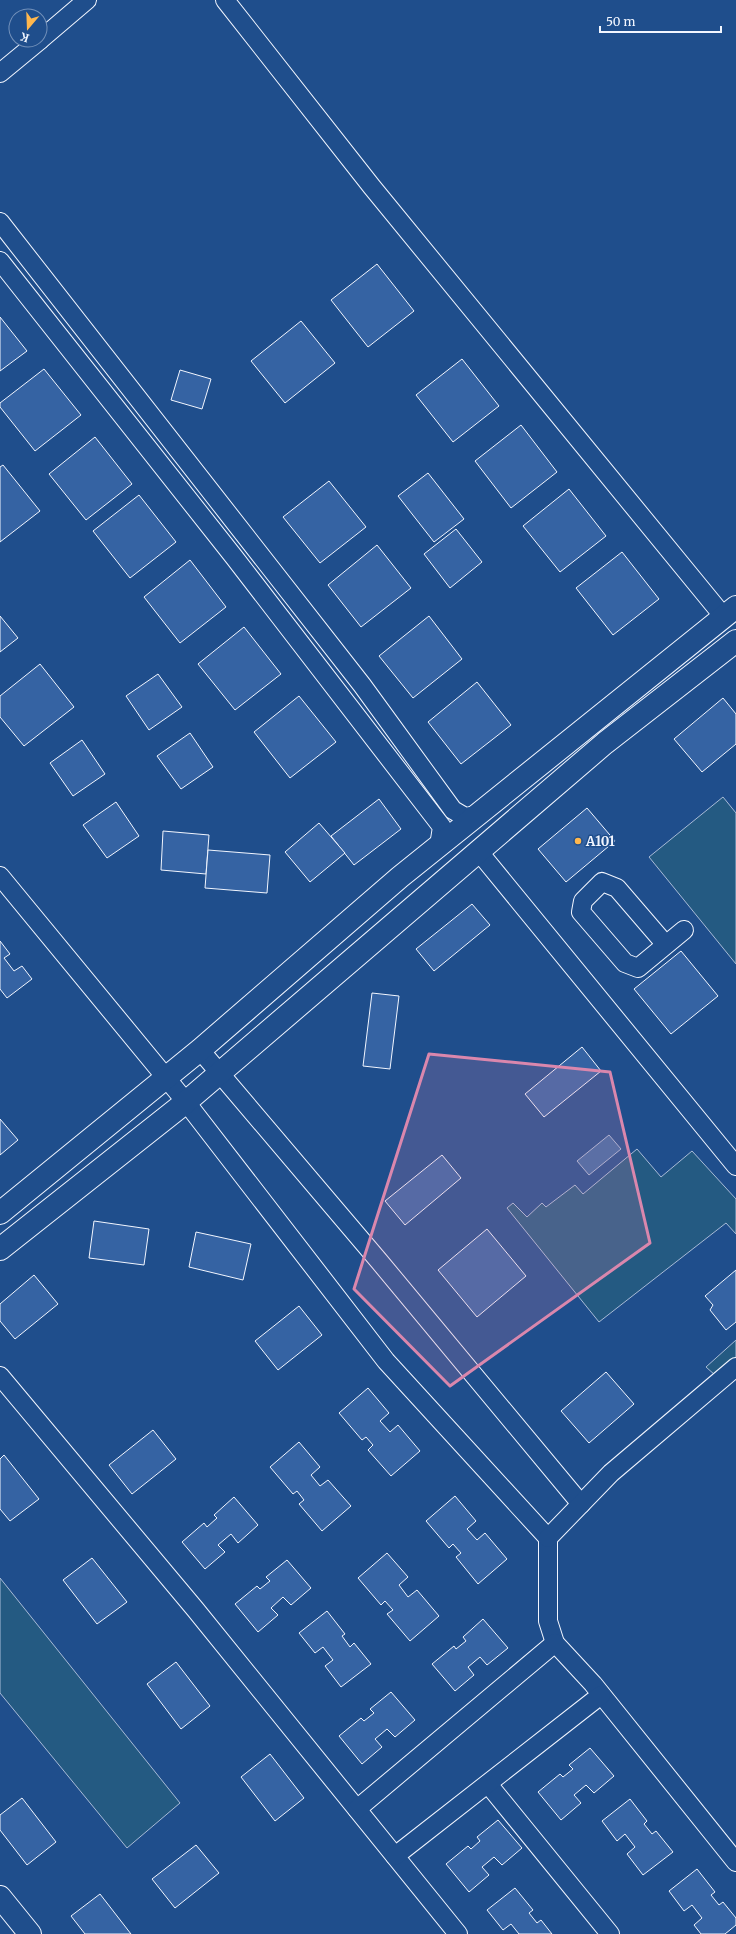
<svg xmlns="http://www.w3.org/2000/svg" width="736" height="1934" font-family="Merriweather,serif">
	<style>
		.green { fill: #245a82; stroke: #a8bbd7 }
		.water { fill: #3b69a3; stroke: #a8bbd7 }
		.building { fill: #3563a3; stroke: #f2f6ff }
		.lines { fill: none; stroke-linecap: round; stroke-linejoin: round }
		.minor-casing { stroke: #f2f6ff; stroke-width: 20 }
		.major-casing { stroke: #f2f6ff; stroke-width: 24 }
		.minor { stroke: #1f4e8c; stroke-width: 18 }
		.major { stroke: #1f4e8c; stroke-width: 22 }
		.marked { fill: #da87ad; fill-opacity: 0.2; stroke: #da87ad; stroke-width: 3; stroke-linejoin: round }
		.poi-dot { fill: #ffb74d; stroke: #1f4e8c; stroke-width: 1.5 }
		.labels { text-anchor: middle; stroke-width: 3; stroke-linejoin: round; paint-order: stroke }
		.poi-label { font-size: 13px; font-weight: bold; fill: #f2f6ff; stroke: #1f4e8c; text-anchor: start }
	</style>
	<rect width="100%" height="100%" fill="#1f4e8c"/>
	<!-- green -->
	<g class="green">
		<polygon points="723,797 736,813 736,964 649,857"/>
		<polygon points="637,1149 661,1177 692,1151 736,1199 736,1234 726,1223 599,1322 507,1208 513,1203 527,1217 542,1203 546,1207 575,1185 583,1194"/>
		<polygon points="736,1340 736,1357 715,1375 706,1367"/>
		<polygon points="0,1578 180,1803 127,1848 0,1693"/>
	</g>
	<!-- water -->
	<polygon class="water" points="609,1135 621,1149 589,1175 577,1161"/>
	<!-- building -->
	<g class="building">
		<polygon points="377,264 414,311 368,347 331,300"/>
		<polygon points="0,317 27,351 0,371"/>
		<polygon points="301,321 335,363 285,403 251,361"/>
		<polygon points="462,359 499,406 453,442 416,395"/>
		<polygon points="44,369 81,415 35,451 0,407 0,403"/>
		<polygon points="180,370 211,379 202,409 171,400"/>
		<polygon points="521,425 557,472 511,508 475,461"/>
		<polygon points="95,437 132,484 86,520 49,474"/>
		<polygon points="3,465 40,511 0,542 0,467"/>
		<polygon points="428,473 464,519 434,542 398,496"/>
		<polygon points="329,481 366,527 320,563 283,517"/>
		<polygon points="569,489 606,536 560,572 523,526"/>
		<polygon points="139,495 176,542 130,578 93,531"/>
		<polygon points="456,529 482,562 450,588 424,554"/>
		<polygon points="377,545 411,588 361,627 328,585"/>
		<polygon points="622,552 659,599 613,635 576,588"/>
		<polygon points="190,560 226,607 180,643 144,597"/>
		<polygon points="0,616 18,638 0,652"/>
		<polygon points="429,616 462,659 413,698 379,656"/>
		<polygon points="244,627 281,674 235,710 198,664"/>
		<polygon points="40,664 74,707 24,746 0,717 0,696"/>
		<polygon points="158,674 182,707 149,730 126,696"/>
		<polygon points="477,682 511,725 461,764 428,722"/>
		<polygon points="299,696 336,742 290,778 254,732"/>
		<polygon points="723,698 736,714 736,744 702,772 674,739"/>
		<polygon points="190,733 213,767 181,789 157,756"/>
		<polygon points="82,740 105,774 73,796 50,763"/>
		<polygon points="379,799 401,829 354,865 331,836"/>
		<polygon points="116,802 139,836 107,858 83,825"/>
		<polygon points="587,808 615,841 566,882 538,849"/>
		<polygon points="319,823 345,853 310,882 285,852"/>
		<polygon points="163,831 209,835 206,874 161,870"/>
		<polygon points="208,850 270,855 267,893 205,888"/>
		<polygon points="472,904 490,925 434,971 416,949"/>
		<polygon points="0,941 10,954 4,958 14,971 22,966 32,979 7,998 0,989"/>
		<polygon points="681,951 718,996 671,1034 634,989"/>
		<polygon points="372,993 399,996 390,1069 363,1066"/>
		<polygon points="582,1047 601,1071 544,1117 525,1094"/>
		<polygon points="0,1119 18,1140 0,1155"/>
		<polygon points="442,1155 461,1178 405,1225 385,1201"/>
		<polygon points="94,1221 149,1229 144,1265 89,1258"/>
		<polygon points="487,1229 526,1276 477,1317 438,1270"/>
		<polygon points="196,1232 251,1244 243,1280 189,1267"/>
		<polygon points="736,1270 736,1322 726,1330 710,1310 713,1305 705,1296"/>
		<polygon points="34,1275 58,1304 15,1339 0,1321 0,1304"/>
		<polygon points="299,1306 322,1335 278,1370 255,1341"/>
		<polygon points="606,1372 634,1404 589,1443 561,1411"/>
		<polygon points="368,1388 389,1413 380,1421 390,1432 398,1425 420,1451 391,1476 368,1450 373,1445 366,1437 362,1440 339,1413"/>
		<polygon points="153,1430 176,1459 132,1494 109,1465"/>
		<polygon points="299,1442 320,1467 311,1475 320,1486 328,1480 351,1506 322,1531 299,1504 304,1500 297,1491 293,1494 270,1467"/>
		<polygon points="4,1455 39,1499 10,1521 0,1509 0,1459"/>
		<polygon points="455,1496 476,1521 467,1529 477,1540 485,1533 507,1559 478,1584 456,1557 461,1553 453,1544 449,1548 426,1521"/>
		<polygon points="234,1497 258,1525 238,1543 231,1534 218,1545 225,1552 205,1569 182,1542 204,1523 207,1527 217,1518 214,1515"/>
		<polygon points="387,1553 408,1577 399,1585 408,1597 417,1590 439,1616 410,1641 387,1614 393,1610 385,1601 381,1605 358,1578"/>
		<polygon points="92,1558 127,1602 97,1624 63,1580"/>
		<polygon points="287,1560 311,1588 291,1605 283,1597 271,1608 278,1615 258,1632 235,1604 257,1586 260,1589 270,1581 266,1577"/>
		<polygon points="327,1611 345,1634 342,1636 350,1647 354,1643 371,1664 341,1687 325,1666 333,1660 323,1647 315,1653 299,1633"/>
		<polygon points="483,1619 508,1648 487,1665 480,1657 468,1667 474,1675 455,1691 432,1664 454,1646 456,1649 466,1641 463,1637"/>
		<polygon points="176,1662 210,1706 181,1729 147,1684"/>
		<polygon points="391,1692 415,1720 395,1737 387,1729 375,1739 382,1747 362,1764 339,1736 361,1718 364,1721 374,1713 370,1709"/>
		<polygon points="590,1748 614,1776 594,1793 586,1785 574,1795 581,1803 561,1820 538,1792 560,1774 563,1777 573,1769 569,1765"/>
		<polygon points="270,1754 304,1798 275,1821 241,1777"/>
		<polygon points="22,1798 56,1842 27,1865 0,1830 0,1815"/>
		<polygon points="630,1799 647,1821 644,1824 652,1834 656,1831 673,1852 643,1875 627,1854 635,1847 625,1834 617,1841 602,1821"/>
		<polygon points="498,1820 522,1848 502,1865 494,1857 482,1867 489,1875 469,1892 446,1864 468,1846 471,1849 480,1841 477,1837"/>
		<polygon points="196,1845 219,1873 175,1908 152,1879"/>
		<polygon points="697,1869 715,1892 711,1895 719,1905 723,1902 736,1918 736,1925 725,1934 701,1934 694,1925 702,1918 692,1905 684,1911 669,1891"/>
		<polygon points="515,1888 533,1910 529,1913 537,1923 541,1920 552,1934 519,1934 511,1924 503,1930 487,1910"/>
		<polygon points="100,1894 131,1934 85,1934 71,1916"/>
	</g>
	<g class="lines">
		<!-- minor casing -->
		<g class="minor-casing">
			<g id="minor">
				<polyline points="225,0 372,187 724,617"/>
				<polyline points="40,40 87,0"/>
				<polyline points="0,73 40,40"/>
				<polyline points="0,222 362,685 453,810 465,817 477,815"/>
				<polyline points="0,261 234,557 442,827 439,846"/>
				<polyline points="479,852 736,1166"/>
				<polyline points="0,876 186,1102 386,1361 548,1538 548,1621 555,1643 593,1684 736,1862"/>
				<polyline points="666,945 617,888 602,882 583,901 581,912 625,963 638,968 684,930"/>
				<polyline points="200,1050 379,1261 581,1504"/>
				<polyline points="0,1376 195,1609 458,1934"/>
				<polyline points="548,1538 611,1473 736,1367"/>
				<polyline points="488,1784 610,1934"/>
				<polyline points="357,1809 555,1643"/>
				<polyline points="395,1856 601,1695"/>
			</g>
		</g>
		<!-- major casing -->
		<g class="major-casing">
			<g id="major">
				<polyline points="0,1213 200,1050 400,877 736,607"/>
				<polyline points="0,1249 186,1102 605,743 736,641"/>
				<polyline points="0,1897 30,1934"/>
			</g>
		</g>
		<!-- minor -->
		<use href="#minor" class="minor"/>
		<!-- major -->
		<use href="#major" class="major"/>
	</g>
	<!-- marked area -->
	<path class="marked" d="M429,1054l181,18 40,171 -200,143 -96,-97z"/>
	<!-- markers -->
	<circle class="poi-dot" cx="578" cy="841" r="4"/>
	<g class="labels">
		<!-- poi labels -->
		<g class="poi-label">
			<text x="586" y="846">A101</text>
		</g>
	</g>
	<!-- north arrow -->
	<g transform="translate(28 28) rotate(199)"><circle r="19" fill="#1f4e8c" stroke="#7391ba"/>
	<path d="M0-3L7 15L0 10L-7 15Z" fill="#ffb74d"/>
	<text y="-6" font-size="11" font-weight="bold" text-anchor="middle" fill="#f2f6ff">K</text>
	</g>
	<!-- scale -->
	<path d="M600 26v6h121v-6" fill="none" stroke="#f2f6ff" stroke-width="2"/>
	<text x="606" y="26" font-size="12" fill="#f2f6ff" stroke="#1f4e8c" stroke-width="3" paint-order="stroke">50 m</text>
</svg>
